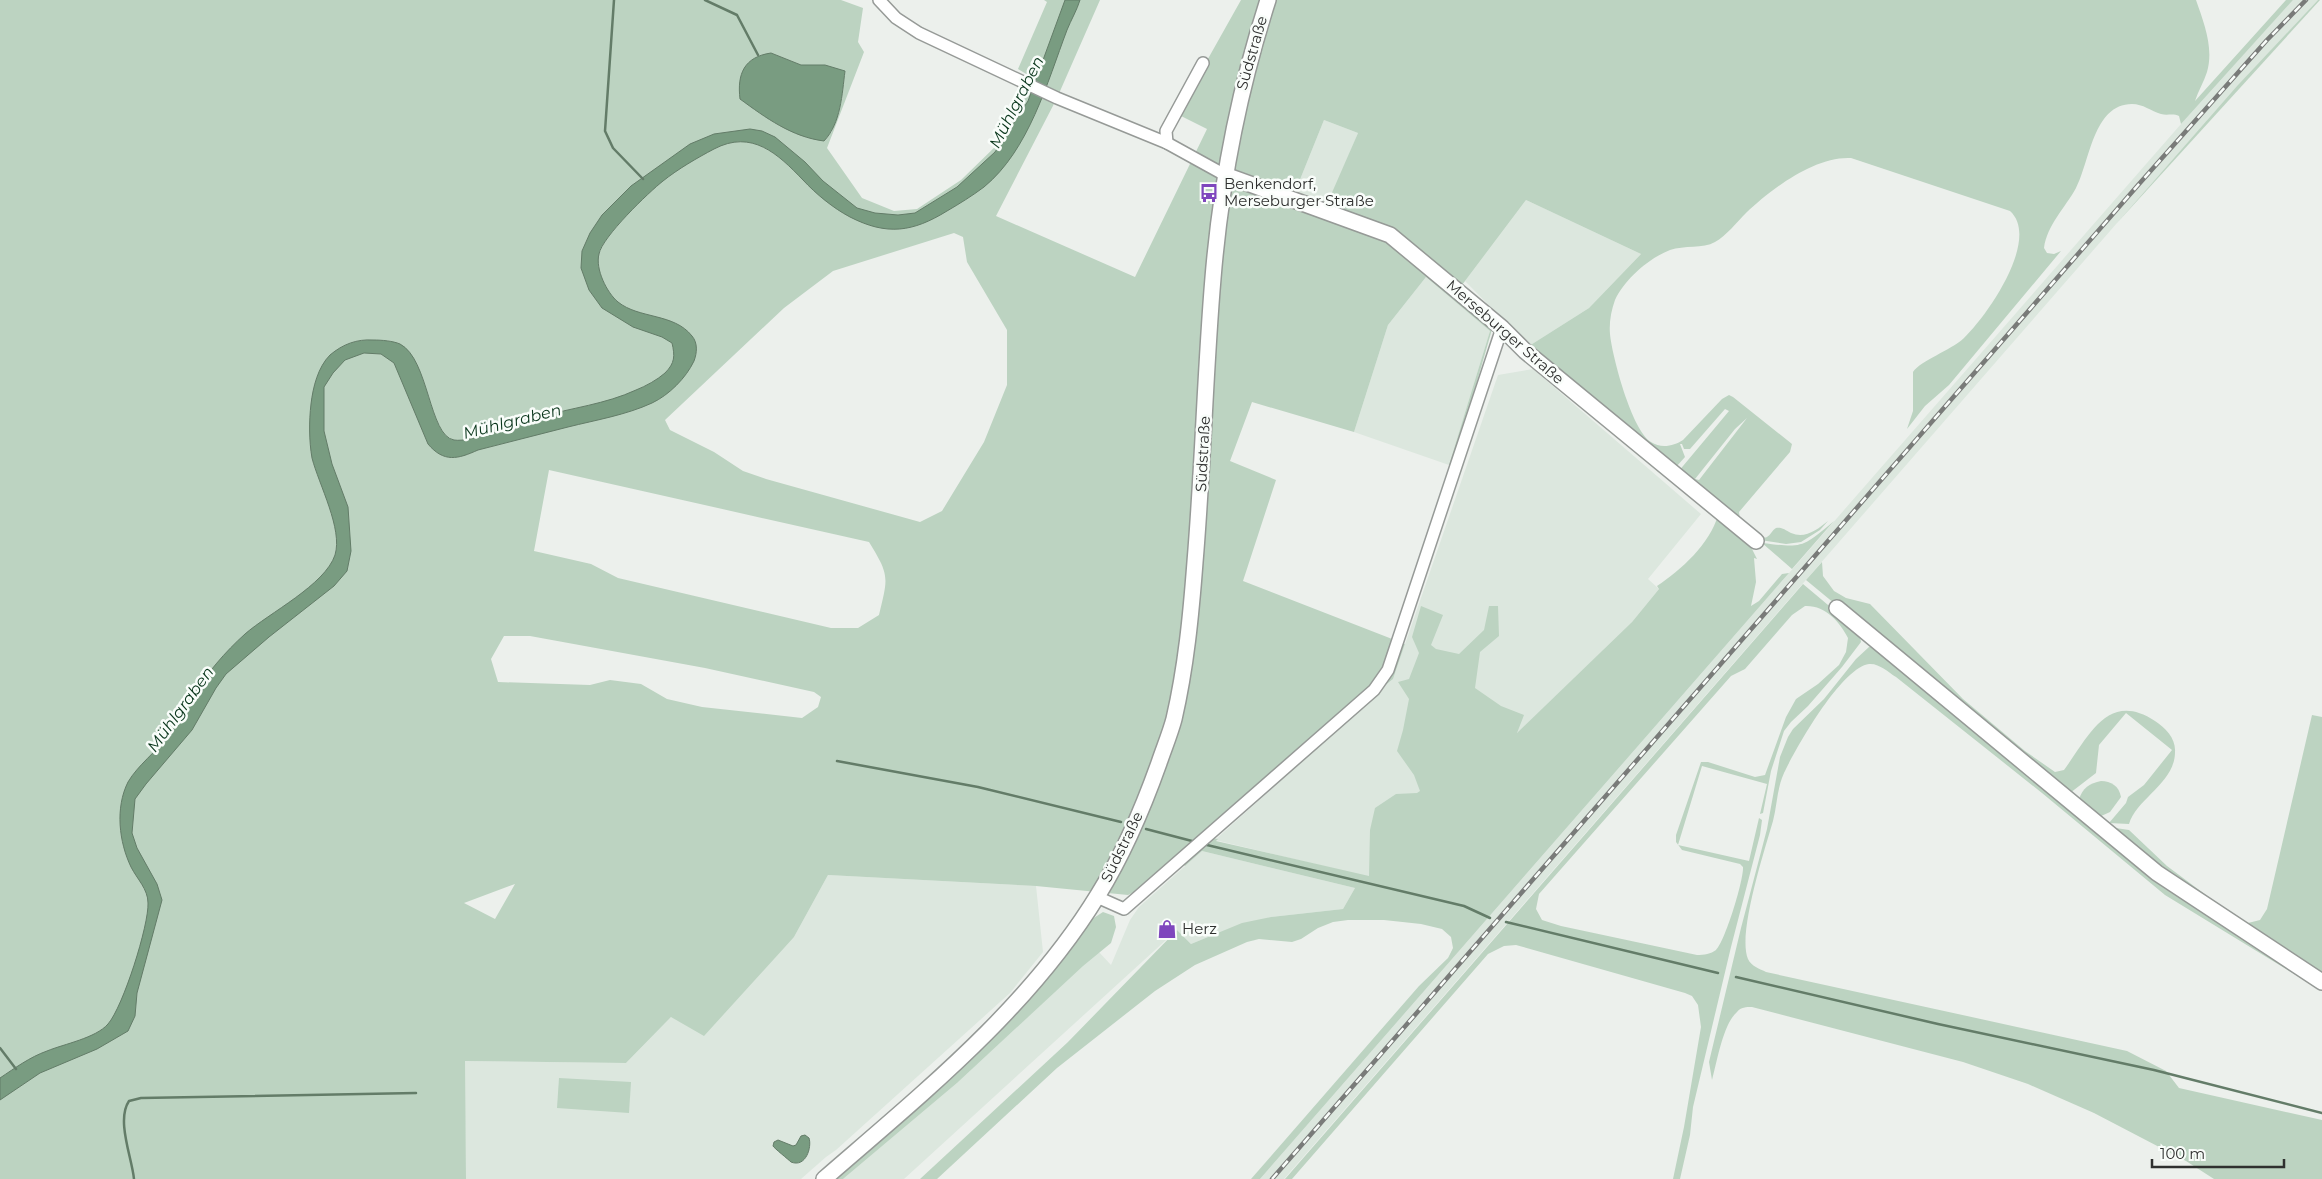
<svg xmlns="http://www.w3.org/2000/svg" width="2322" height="1179" font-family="Montserrat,sans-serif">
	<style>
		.built { fill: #dce7de }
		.green { fill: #bcd3c1; fill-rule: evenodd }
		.water { fill: #799c81; stroke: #637c68 }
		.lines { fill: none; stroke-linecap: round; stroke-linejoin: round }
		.stream { stroke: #637c68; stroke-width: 2.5 }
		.street-casing { stroke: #969a97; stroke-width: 14 }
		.secondary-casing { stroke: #969a97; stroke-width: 18 }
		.street { stroke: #fff; stroke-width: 11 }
		.secondary { stroke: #fff; stroke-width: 15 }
		.rail-casing { stroke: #797b79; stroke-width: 4.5 }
		.rail { stroke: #f9fdfa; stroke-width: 2.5; stroke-dasharray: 8; stroke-linecap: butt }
		.labels { text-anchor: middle; stroke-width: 5; stroke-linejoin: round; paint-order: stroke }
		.street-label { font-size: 15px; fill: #2f302f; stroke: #f9fdfa }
		.poi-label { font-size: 15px; fill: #2f302f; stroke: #f9fdfa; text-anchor: start }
		.water-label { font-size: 16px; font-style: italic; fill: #08351a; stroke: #f9fdfa }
	</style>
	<rect width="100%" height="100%" fill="#ecf0ec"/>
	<!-- built -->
	<g class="built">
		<polygon points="2293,0 2318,0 2237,86 2117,223 1284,1179 1260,1179 2181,124"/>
		<polygon points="1324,120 1358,133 1328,205 1295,192"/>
		<polygon points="1526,200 1641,254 1589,308 1529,346 1465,281"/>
		<polygon points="1426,277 1490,331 1449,465 1354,432 1388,325"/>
		<polygon points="1533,369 1701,514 1648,579 1659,589 1632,622 1369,877 1215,840 1393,679 1498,375"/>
		<polygon points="1202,851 1355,888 1343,909 1271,917 1218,933 1191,944 1177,930 904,1179 843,1179 957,1083 1098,951 1111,965 1130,920 1139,907"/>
		<polygon points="828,875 1036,886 1043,952 1010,993 836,1150 826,1157 801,1179 466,1179 464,1061 626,1063 671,1017 794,937"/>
	</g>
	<!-- green -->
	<g class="green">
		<path d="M0,0h841l22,8 -5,34 6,10 -37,96 35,50 32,13 23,-2 44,-29 38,-37 27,-47 7,-18 -15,-9 29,-67 -3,-2h56l-43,98 -61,118 139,61 72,-148 -30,-15 64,-114h955c8,23 18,48 11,72 -3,10 -9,19 -12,29l91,-101h7l-112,124 -2,-8c-6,-3 -12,0 -18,-2 -10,-3 -18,-10 -29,-10 -39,0 -42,58 -56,84 -11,20 -29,37 -32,60l3,5 7,1 7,-3 -112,134 -24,21 -18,23 6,-18v-39c8,-12 37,-21 51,-34 23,-22 77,-99 46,-127l-159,-53c-36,-2 -80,31 -105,55 -9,9 -20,23 -31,29 -12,7 -31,3 -45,8 -21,8 -46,30 -55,50 -4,11 -6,23 -5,34 2,22 22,97 41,108 10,7 23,4 32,-2l39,-41 7,-4 4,2 59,47 -2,8 -51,60 1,7c6,5 19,22 27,18 4,-2 5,-7 9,-9 6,-1 9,2 15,5 14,6 26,-3 37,-12l-8,9 -19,12 -15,2 -26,-4 -82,-68 51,-61 -4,-2 -35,40h-6l-2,-5h-2l5,13 -9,10 -147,-121 60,-38 52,-54 -115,-54 -64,85 -66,-55 -18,5 17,9 98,82 -41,142 -3,-3 41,-134 -64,-54 -38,48 -34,107 -102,-30 -22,59 46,19 -33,101 162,63 -12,35 -257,212 -8,4 -92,-9 -208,-11 -34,62 -90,99 -33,-19 -45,46 -161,-2 1,118h-466zM771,53l30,12 44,6 -4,32 -10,30zM1324,120l34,13 -31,71 -32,-12zM954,233l9,4 4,25 40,68v55l-23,57 -42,69 -22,11 -154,-43 -23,-8 -29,-19 -44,-22 -5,-10 119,-112 49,-37zM1747,418l-48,62 -4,-1 40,-50zM549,470l320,72c21,34 19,35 10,73l-21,13h-27l-213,-50 -27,-14 -57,-13zM504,636h26l175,32 109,24 7,5 -3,10 -16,11 -100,-11 -35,-8 -26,-15 -31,-4 -20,5 -92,-3 -7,-23zM515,884l-20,35 -31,-16z"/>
		<polygon points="2318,0 2320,0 2117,223 2237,86"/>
		<path d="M1718,515l29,24 10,20 -3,-1 2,24 -5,24 8,-5 23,-27 7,-1 -529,606h-9l168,-193 29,-28 5,-10 -2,-11 -9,-8 -21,-5 -37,-4h-36l-15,2 -15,6 -17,11 -9,3 -33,-3 -12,3 -52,23 -40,26 -98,77 -120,111h-17l148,-137 109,-112 14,14 51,-21 29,-6 72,-8 12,-21 -153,-37 -17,15 -2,-2 29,-26 6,1 -2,2 153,35 1,-46 5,-22 21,-14 21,-1 3,-2 -6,-16 -17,-24 6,-21 6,-31 -11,-17 11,-3 10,-26 -7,-16 9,-31 22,9 -12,30 5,4 23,5 25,-24 5,-24h9l1,30 -19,16 -5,36 26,18 23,9 -7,18 115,-111 27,-33 -2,-3c24,-16 53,-42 61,-71z"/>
		<path d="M1834,521l-42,48 -30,-26c41,5 40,5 72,-22z"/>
		<path d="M1822,562l1,14 11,15 12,7 24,6 93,95 62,52 30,21 9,-2c25,-34 44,-80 91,-49 11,7 21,18 20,31 0,31 -38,46 -46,72l-20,-1 17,-20 2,-6 16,-12 28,-35 -46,-37 -27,32 -3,28 -26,20 -64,-48 -200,-165z"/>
		<path d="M1803,584l56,47 2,11 -19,25 -34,39 -17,16 -7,9 -13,40 -8,42 -3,1 7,-30 -65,-18 -24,79 71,16 10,-43 3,2 -2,15 -29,112 -38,160 -3,28 -10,44h-7l11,-52 17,-100 -3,-22 -6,-9 -7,-3 -169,-48 -12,1 -16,8 -196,225h-7zM1805,606c20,-1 35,16 43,32l-2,14 -7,13 -21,19 -22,15 -10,18 -21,58 -10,2 -47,-15h-7l-25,73v7l6,8 58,14 3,3c1,12 -18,75 -27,83 -5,4 -12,5 -19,5l-136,-29 -19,-6 -6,-11 3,-15 192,-218 14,-7 47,-54z"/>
		<path d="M1869,647h6l220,180 180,127 -2,-14 -106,-63 -58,-50 20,3 38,36 71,53 10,4 12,-3 7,-11 45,-194 10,2v274l-157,-96 -123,-102 -146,-116c-8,-5 -17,-14 -27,-13 -28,4 -73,84 -85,109 -7,15 -7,33 -11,48 -8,28 -36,113 -25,138 3,7 12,10 18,13l361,79 39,20 13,17 143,32v59h-108l-28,-18 -92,-48 -66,-29 -65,-22 -211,-55c-6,0 -11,0 -15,5 -14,12 -20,50 -25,68l-3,-18 32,-134 26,-99 13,-72 8,-20 5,-8 31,-30 32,-40z"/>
		<path d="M2101,781c10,0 18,5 20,16l-11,15 -11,5 -20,-17c3,-12 11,-17 22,-19z"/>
		<polygon points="1103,912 1114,916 1116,927 1111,943 1083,966 957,1083 843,1179 833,1179 1089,921"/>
		<polygon points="559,1078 631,1082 629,1113 557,1108"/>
	</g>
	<!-- water -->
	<g class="water">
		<path d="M1065,0h15c-3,10 -9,20 -13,30 -20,53 -38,120 -83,157 -12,9 -25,17 -37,24 -34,21 -60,25 -97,6 -17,-9 -34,-23 -47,-37 -25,-26 -51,-51 -89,-31 -17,9 -36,20 -51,32 -14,11 -61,56 -64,73 -4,15 8,39 19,48 21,17 56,11 74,34 6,7 5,17 2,25 -8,17 -25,34 -42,42 -26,12 -56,17 -84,24 -30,8 -60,15 -90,23 -20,9 -34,13 -50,-6l-34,-81 -13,-9 -17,-1 -19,7 -12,13 -9,14v44l8,33 16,43 3,44 -4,20 -13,15 -65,51 -43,37 -10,14 -24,42 -46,54 -11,15 -3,34 5,15 20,36 5,16 -25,93 -2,23 -7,15 -31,18 -57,24 -40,27v-22c15,-10 30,-21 47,-27 17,-7 49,-13 61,-27 15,-17 41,-99 40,-121 0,-14 -11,-24 -17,-36 -12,-25 -16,-59 -3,-85 10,-17 28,-30 40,-46 9,-13 16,-27 25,-40 14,-23 32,-44 52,-62 24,-21 80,-49 90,-79 8,-26 -16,-70 -23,-97 -3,-17 -3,-37 -1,-54 2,-17 7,-37 19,-49 13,-11 27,-16 43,-15 9,0 20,1 27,4 29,15 29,92 54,96 18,3 65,-17 85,-23 32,-9 67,-13 97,-27 10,-4 21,-10 29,-17 10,-10 10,-17 7,-30l-10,-6 -29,-10 -31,-19 -13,-18 -8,-22 1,-17 8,-18 12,-18 29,-29 59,-42 24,-10 36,-5 12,2 13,6 30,25 18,19 34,27 18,5 23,2 17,-2 42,-26 38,-35 33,-51z"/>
		<path d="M771,53l30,12h24l20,6c-3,23 -4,52 -21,70 -32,-4 -58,-23 -84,-42 -3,-25 4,-42 31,-46z"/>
		<path d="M805,1135l4,3c3,9 -3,30 -18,24 -2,-2 -17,-14 -18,-16l1,-4 4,-2 15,6 3,-1 5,-9z"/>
	</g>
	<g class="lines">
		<!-- stream -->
		<g class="stream">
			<polyline points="614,0 605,131 613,148 643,179"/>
			<polyline points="705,0 737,15 758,55"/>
			<polyline points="837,761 978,787 1121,822"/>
			<polyline points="1146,829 1192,841"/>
			<polyline points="1207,845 1464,906 1490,918"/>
			<polyline points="1506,922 1718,973"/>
			<polyline points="1736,977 1938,1024 2154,1070 2322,1113"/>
			<polyline points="0,1048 16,1069"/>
			<path d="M134,1179c-2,-21 -18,-59 -5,-78l12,-3 275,-5"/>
		</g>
		<!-- street casing -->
		<g class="street-casing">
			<g id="street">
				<polyline points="879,0 896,18 919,33 1057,98 1167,143 1225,175"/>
				<polyline points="1167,143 1166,131 1203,63"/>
				<polyline points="1097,897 1124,909 1374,690 1388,670 1502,328"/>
			</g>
		</g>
		<!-- secondary casing -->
		<g class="secondary-casing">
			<g id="secondary">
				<polyline points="1225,175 1390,235 1502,328 1525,351 1756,541"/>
				<polyline points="1837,608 2157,873 2322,982"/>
				<path d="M824,1179c99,-86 205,-171 274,-284 26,-42 45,-87 61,-132 5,-15 11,-29 15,-44 12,-52 17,-104 21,-157 8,-95 10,-189 18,-284 8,-97 25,-185 55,-278"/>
			</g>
		</g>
		<!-- street -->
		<use href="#street" class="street"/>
		<!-- secondary -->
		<use href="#secondary" class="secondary"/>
		<!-- rail casing -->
		<g class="rail-casing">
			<polyline id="rail" points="1272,1179 2139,184 2267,40 2306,0"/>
		</g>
		<!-- rail -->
		<use href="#rail" class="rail"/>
	</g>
	<!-- icons -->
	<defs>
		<g id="bus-bare" transform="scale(1.5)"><path d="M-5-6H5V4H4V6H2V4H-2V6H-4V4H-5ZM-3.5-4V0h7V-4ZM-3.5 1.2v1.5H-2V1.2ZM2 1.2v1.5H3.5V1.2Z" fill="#7e46bd" stroke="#f9fdfa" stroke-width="2.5" paint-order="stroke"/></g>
		<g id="shop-bare" transform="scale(1.5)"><path d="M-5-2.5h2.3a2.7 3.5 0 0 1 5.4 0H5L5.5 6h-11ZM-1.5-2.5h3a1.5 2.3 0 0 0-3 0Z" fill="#7e46bd" stroke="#f9fdfa" stroke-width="2.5" paint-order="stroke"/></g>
	</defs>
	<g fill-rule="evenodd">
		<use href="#bus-bare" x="1209" y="193"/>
		<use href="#shop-bare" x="1167" y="929"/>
	</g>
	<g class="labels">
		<!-- street labels -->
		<g class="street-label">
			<text transform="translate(1252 53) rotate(-74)" y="5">Südstraße</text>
			<text transform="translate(1505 332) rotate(41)" y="5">Merseburger Straße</text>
			<text transform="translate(1203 454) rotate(-87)" y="5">Südstraße</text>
			<text transform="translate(1122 847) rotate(-64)" y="5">Südstraße</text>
		</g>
		<!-- poi labels -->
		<g class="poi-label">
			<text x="1224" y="189">Benkendorf,<tspan x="1224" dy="17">Merseburger Straße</tspan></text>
			<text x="1182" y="934">Herz</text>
		</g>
		<!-- water labels -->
		<g class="water-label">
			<text transform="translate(1016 102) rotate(-63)" y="6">Mühlgraben</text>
			<text transform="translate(512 421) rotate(-14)" y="6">Mühlgraben</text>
			<text transform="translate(180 709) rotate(-54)" y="6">Mühlgraben</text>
		</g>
	</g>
	<!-- scale -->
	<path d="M2152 1159v8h132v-8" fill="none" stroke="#2f302f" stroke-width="2.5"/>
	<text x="2160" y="1159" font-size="15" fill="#2f302f" stroke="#f9fdfa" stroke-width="4" paint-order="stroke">100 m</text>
</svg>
